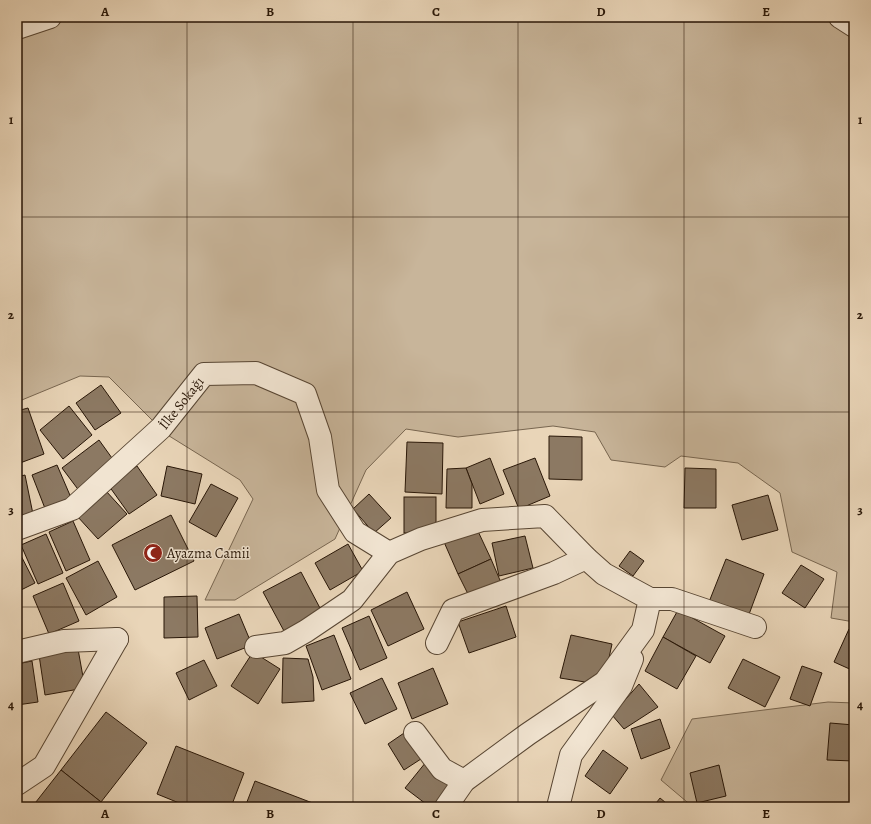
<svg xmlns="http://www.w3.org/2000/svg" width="871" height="824" font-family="Alegreya,serif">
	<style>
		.green { fill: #c8b59a; stroke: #786650 }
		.building { fill: #8c7963; stroke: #281607 }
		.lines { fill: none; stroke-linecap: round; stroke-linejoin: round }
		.minor-casing { stroke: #584633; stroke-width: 24 }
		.minor { stroke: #f1e4d1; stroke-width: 22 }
		.grid { fill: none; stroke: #281607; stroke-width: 1; stroke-opacity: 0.55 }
		.labels { text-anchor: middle; stroke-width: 3; stroke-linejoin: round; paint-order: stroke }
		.street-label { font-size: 14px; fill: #281607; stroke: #f1e4d1 }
		.poi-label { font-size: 14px; fill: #281607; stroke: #f1e4d1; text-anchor: start }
		.neatline { fill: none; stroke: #281607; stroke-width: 1.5 }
		.grid-label { font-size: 13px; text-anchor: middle; font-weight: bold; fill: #281607 }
	</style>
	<rect width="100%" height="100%" fill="#e9d5b8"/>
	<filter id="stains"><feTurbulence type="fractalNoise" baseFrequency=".005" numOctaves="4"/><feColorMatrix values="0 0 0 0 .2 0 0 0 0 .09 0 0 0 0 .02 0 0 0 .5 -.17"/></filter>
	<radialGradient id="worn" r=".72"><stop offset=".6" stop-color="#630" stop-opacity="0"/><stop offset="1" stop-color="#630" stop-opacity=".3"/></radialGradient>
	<!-- green -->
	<g class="green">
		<polygon points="17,17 854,17 854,622 831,618 837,572 792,552 780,493 738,463 681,456 665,467 611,460 595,432 553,426 458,437 406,429 366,470 335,539 235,600 205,600 253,499 240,480 166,434 109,377 80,376 17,402"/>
		<polygon points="828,702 854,703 854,807 693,807 661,780 692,719"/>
	</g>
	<!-- building -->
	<g class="building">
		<polygon points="101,385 121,413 95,430 76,403"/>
		<polygon points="69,406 92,435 63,459 40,430"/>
		<polygon points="28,408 44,454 20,463 17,453 17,411"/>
		<polygon points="549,436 582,437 582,480 549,479"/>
		<polygon points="99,440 117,465 80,492 62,468"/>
		<polygon points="407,442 443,443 442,494 405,492"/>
		<polygon points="490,458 504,494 480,504 466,468"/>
		<polygon points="535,458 550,496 519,509 503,470"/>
		<polygon points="57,465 72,500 46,511 32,475"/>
		<polygon points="137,466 157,495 129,514 109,486"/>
		<polygon points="167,466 202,474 195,504 161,496"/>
		<polygon points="466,468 472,484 472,508 446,508 447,469"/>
		<polygon points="685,468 716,469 716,508 684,508"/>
		<polygon points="25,475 34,519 17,522 17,477"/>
		<polygon points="211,484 238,498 216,537 189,522"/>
		<polygon points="106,491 127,514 98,539 77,516"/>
		<polygon points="369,494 391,518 374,533 353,509"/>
		<polygon points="768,495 778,530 742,540 732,505"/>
		<rect x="404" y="497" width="32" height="36"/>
		<polygon points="171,515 194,561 135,590 112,545"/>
		<polygon points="73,521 90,560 66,571 49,532"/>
		<polygon points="476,527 491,559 458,574 444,542"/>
		<polygon points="46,534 63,573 38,584 21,545"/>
		<polygon points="525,536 533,568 499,576 492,543"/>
		<polygon points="348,544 363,571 330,590 315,563"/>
		<polygon points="17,548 35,583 17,592"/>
		<polygon points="630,551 644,561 633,576 619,566"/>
		<polygon points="491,559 502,585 471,600 458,574"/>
		<polygon points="726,559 764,574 748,617 709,602"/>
		<polygon points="98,561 117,597 86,615 66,578"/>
		<polygon points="801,565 824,579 805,608 782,593"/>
		<polygon points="301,572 321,610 284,631 263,592"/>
		<polygon points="63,583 79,621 49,634 33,596"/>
		<polygon points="407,592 424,629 388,646 371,610"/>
		<polygon points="197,596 198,637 164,638 164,597"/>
		<polygon points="506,606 516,637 469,653 458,622"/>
		<polygon points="678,610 725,636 710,663 663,637"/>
		<polygon points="239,614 252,645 217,659 205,628"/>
		<polygon points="369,616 387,658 360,670 342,628"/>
		<polygon points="849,629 854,631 854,671 834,662"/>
		<polygon points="334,635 351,679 322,690 306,646"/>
		<polygon points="571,635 612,644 607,667 585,682 560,678"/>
		<polygon points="663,637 696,656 677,689 645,671"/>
		<polygon points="78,649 85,688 45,695 39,655"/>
		<polygon points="253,652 280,669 258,704 231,686"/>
		<polygon points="283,658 308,659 313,677 314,701 282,703"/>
		<polygon points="743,659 780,677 765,707 728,688"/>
		<polygon points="204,660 217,686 189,700 176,673"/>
		<polygon points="32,661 38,702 17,705 17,664"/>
		<polygon points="802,666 822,673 810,706 790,699"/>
		<polygon points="433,668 448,704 412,719 398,683"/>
		<polygon points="382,678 397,709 365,724 350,693"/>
		<polygon points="639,684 658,707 624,729 612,715"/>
		<polygon points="106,712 147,743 101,802 61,770"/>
		<polygon points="660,719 670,748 641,759 631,729"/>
		<polygon points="830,723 854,725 854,761 827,760"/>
		<polygon points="407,731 424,757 404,770 388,744"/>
		<polygon points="176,746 244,773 231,807 189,807 157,794"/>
		<polygon points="603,750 628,768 610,794 585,776"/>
		<polygon points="426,762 452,782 432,807 430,807 405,788"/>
		<polygon points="719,765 726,796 697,803 690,773"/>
		<polygon points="61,770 101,802 97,807 32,807"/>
		<polygon points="255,781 310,802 308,807 245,807"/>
		<polygon points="660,798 671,807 653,807"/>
		<polygon points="310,802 324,807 308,807"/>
	</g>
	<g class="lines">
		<!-- minor casing -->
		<g class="minor-casing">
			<g id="minor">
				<polyline points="840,17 854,26"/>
				<polyline points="17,28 50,17"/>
				<path id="s1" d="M17,529l55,-20 89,-81 43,-54 52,-1 49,21 15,43 8,53 27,42 34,21"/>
				<polyline points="650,599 672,599 755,627"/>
				<polyline points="437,643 453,610 554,573 586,558"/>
				<polyline points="256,647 285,643 306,631 352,600 389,553 421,539 482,520 545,516 586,558 604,574 650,599 643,630 605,682 528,734 464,781 446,807"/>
				<polyline points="17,652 64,641 117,639"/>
				<polyline points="415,733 442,769 464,781"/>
				<polyline points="17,784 44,766 117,639"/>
				<polyline points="558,807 571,755 621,686 632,659"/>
			</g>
		</g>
		<!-- minor -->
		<use href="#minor" class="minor"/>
	</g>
	<!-- grid -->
	<path class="grid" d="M187,17v790M353,17v790M518,17v790M684,17v790M17,217h837M17,412h837M17,607h837"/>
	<!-- icons -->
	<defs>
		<g id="mosque-disc" transform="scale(1)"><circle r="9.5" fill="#8f2418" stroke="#f1e4d1"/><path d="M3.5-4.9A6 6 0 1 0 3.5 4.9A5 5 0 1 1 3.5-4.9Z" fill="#fff"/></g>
	</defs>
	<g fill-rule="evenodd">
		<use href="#mosque-disc" x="153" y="553"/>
	</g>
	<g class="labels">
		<!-- street labels -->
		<g class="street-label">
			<text dy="5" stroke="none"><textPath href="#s1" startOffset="211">İlke Sokağı</textPath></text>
		</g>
		<!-- poi labels -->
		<g class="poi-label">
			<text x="167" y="558">Ayazma Camii</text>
		</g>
	</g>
	<!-- margin -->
	<rect width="871" height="824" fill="none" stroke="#e9d5b8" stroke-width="44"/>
	<rect x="22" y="22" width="827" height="780" class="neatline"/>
	<g class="grid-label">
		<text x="105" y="16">A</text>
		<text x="270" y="16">B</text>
		<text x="436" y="16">C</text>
		<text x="601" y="16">D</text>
		<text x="766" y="16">E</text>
		<text x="11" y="124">1</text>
		<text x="860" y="124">1</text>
		<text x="11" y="319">2</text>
		<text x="860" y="319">2</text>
		<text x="11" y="514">3</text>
		<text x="860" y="514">3</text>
		<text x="11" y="709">4</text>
		<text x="860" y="709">4</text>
		<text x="105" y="818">A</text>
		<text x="270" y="818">B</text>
		<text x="436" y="818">C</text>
		<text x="601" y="818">D</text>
		<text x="766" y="818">E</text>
	</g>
	<rect width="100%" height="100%" filter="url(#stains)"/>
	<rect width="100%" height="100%" fill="url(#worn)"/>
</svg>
